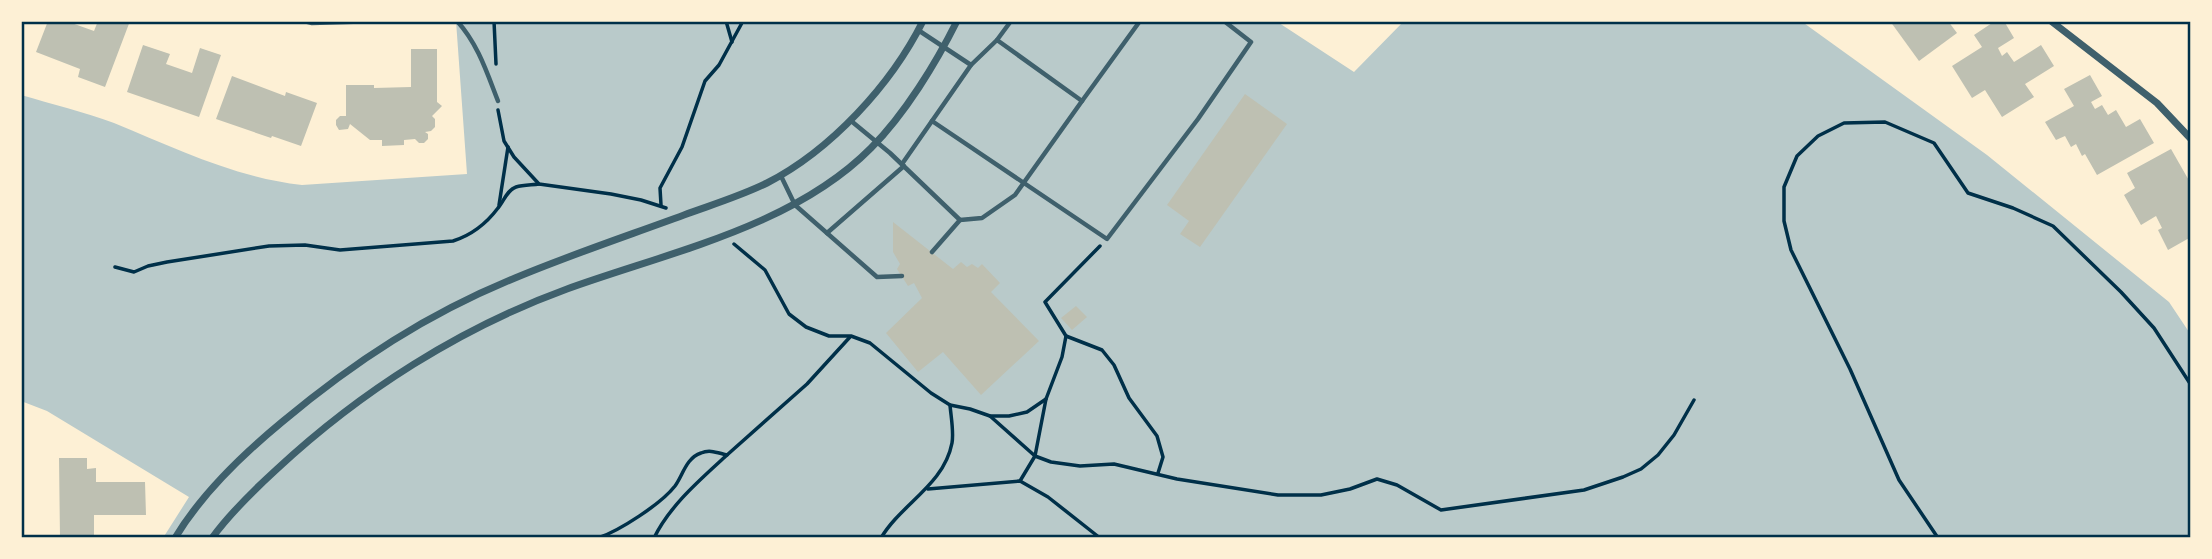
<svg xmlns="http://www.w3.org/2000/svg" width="2212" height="559" font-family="Manrope,sans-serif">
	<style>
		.green { fill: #b9caca }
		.building { fill: #bec0b2 }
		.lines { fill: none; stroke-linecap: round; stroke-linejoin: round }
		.path { stroke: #003049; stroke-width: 3.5 }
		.service { stroke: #3f606c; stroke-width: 4.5 }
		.minor { stroke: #3f606c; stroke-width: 7 }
		.neatline { fill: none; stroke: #003049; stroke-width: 2.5 }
	</style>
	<rect width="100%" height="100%" fill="#fdf0d5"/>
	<!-- green -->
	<path class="green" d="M456,21h820l78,51 50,-51h397l186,134 182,147 22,33v203h-2028l26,-41 -142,-86 -26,-10v-306c31,9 63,17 93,28 61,25 122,55 188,62l165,-11z"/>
	<!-- building -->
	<g class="building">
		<polygon points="48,21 66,21 94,31 98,21 130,21 105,87 78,77 80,69 36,52"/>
		<polygon points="1890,21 1948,21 1957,33 1919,61"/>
		<polygon points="1995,21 2004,21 2014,38 1998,48 2002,56 2007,52 2014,62 2041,45 2054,66 2025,84 2034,97 2002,117 1985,90 1972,98 1952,66 1982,47 1974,35"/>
		<polygon points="143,45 170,54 166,64 192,73 200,48 221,55 199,117 127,92"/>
		<polygon points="411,49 437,49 437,102 442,106 432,116 435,119 435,127 431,131 425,132 428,134 428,139 424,143 419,143 415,139 404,140 404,145 382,146 382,140 370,140 350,124 348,129 339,130 336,125 336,120 340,116 346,116 346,85 374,85 374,88 411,87"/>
		<polygon points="2090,75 2102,96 2091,102 2095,109 2102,105 2108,115 2116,110 2126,127 2140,119 2154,143 2097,175 2085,154 2082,156 2076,144 2071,147 2065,136 2056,140 2045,122 2074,106 2064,89"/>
		<polygon points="232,76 285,96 286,92 317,103 301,146 272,136 271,138 216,119"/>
		<polygon points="1245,94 1287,124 1200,247 1180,234 1189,221 1167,205"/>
		<polygon points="2171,149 2191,184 2191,237 2168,250 2158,230 2162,228 2156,216 2141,225 2124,195 2135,188 2127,173"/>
		<polygon points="893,222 953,269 961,262 967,267 972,264 978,268 982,264 1000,283 991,292 1039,341 981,395 943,352 918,372 886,333 922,298 914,283 908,286 897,269 900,264 893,252"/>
		<polygon points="1076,306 1087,317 1072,330 1061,318"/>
		<polygon points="59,458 87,458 87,469 96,468 96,482 145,482 146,515 94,515 94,538 60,538"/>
	</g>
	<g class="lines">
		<!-- path -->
		<g class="path">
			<polyline points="494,21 496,64"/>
			<polyline points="726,21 732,42"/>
			<polyline points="498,110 504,141 514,157 539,184 611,194 641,200 666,208"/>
			<polyline points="499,205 508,147"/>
			<polyline points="661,205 660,188 682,147 705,81 719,65 743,21"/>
			<polyline points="734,244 765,270 789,314 806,327 829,336 851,336 870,343 931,393 950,405 970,409 990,416 1009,416 1027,412 1046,399"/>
			<path d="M115,267l19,5 14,-6 19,-4 102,-16 36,-1 35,5 113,-9c19,-6 33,-17 45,-33 6,-7 9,-18 18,-21 7,-2 16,-2 23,-3"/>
			<polyline points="1066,336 1102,350 1114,365 1129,398 1157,436 1163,457 1158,473"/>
			<polyline points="990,416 1035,456 1051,462 1080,466 1114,464 1177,479 1278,495 1321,495 1350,489 1377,479 1397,485 1441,510 1584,490 1623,477 1641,469 1658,455 1674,435 1694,400"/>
			<polyline points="1020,481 1035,456 1046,399 1062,357 1066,336 1045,302 1100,246"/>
			<polyline points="928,489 1020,481 1048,497 1100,538"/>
			<path d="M598,538c21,-7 63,-34 77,-52 8,-11 11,-28 26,-33 9,-4 17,0 26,2l80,-71 43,-47"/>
			<path d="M654,538c16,-33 47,-59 73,-83"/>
			<path d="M881,538c20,-34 63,-53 71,-95 2,-11 -1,-26 -2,-38"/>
			<polyline points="1938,538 1899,480 1850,369 1791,250 1784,221 1784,187 1797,156 1818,136 1844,123 1885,122 1934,143 1968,193 2013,208 2053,226 2121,292 2154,328 2191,385"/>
		</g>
		<!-- service -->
		<g class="service">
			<polyline points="304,21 312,23 378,21"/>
			<path d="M457,21c21,23 30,52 41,80"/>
			<polyline points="918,30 971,65 997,40 1082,101 1015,195 982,218 960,220 932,252"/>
			<polyline points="997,40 1011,21"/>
			<polyline points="1082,101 1140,21"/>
			<polyline points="850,120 890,153 960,220"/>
			<polyline points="932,121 1107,239 1198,119 1251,42 1224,21"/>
			<polyline points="902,164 971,65"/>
			<polyline points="781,176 795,205 877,277 902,276"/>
			<polyline points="827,233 904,166"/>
		</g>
		<!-- minor -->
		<g class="minor">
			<polyline points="2051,21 2157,103 2191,139"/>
			<path d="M175,538c27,-45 67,-83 107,-116 73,-61 145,-108 233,-144 55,-23 112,-42 169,-63 27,-10 57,-19 83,-32 64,-33 124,-98 156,-162"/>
			<path d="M212,538c19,-26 42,-48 65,-69 84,-78 183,-141 290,-180 102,-37 226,-62 304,-141 34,-34 65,-85 86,-127"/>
		</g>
	</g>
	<!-- border -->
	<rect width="2212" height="559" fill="none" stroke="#fdf0d5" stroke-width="46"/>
	<rect x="23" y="23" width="2166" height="513" class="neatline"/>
</svg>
